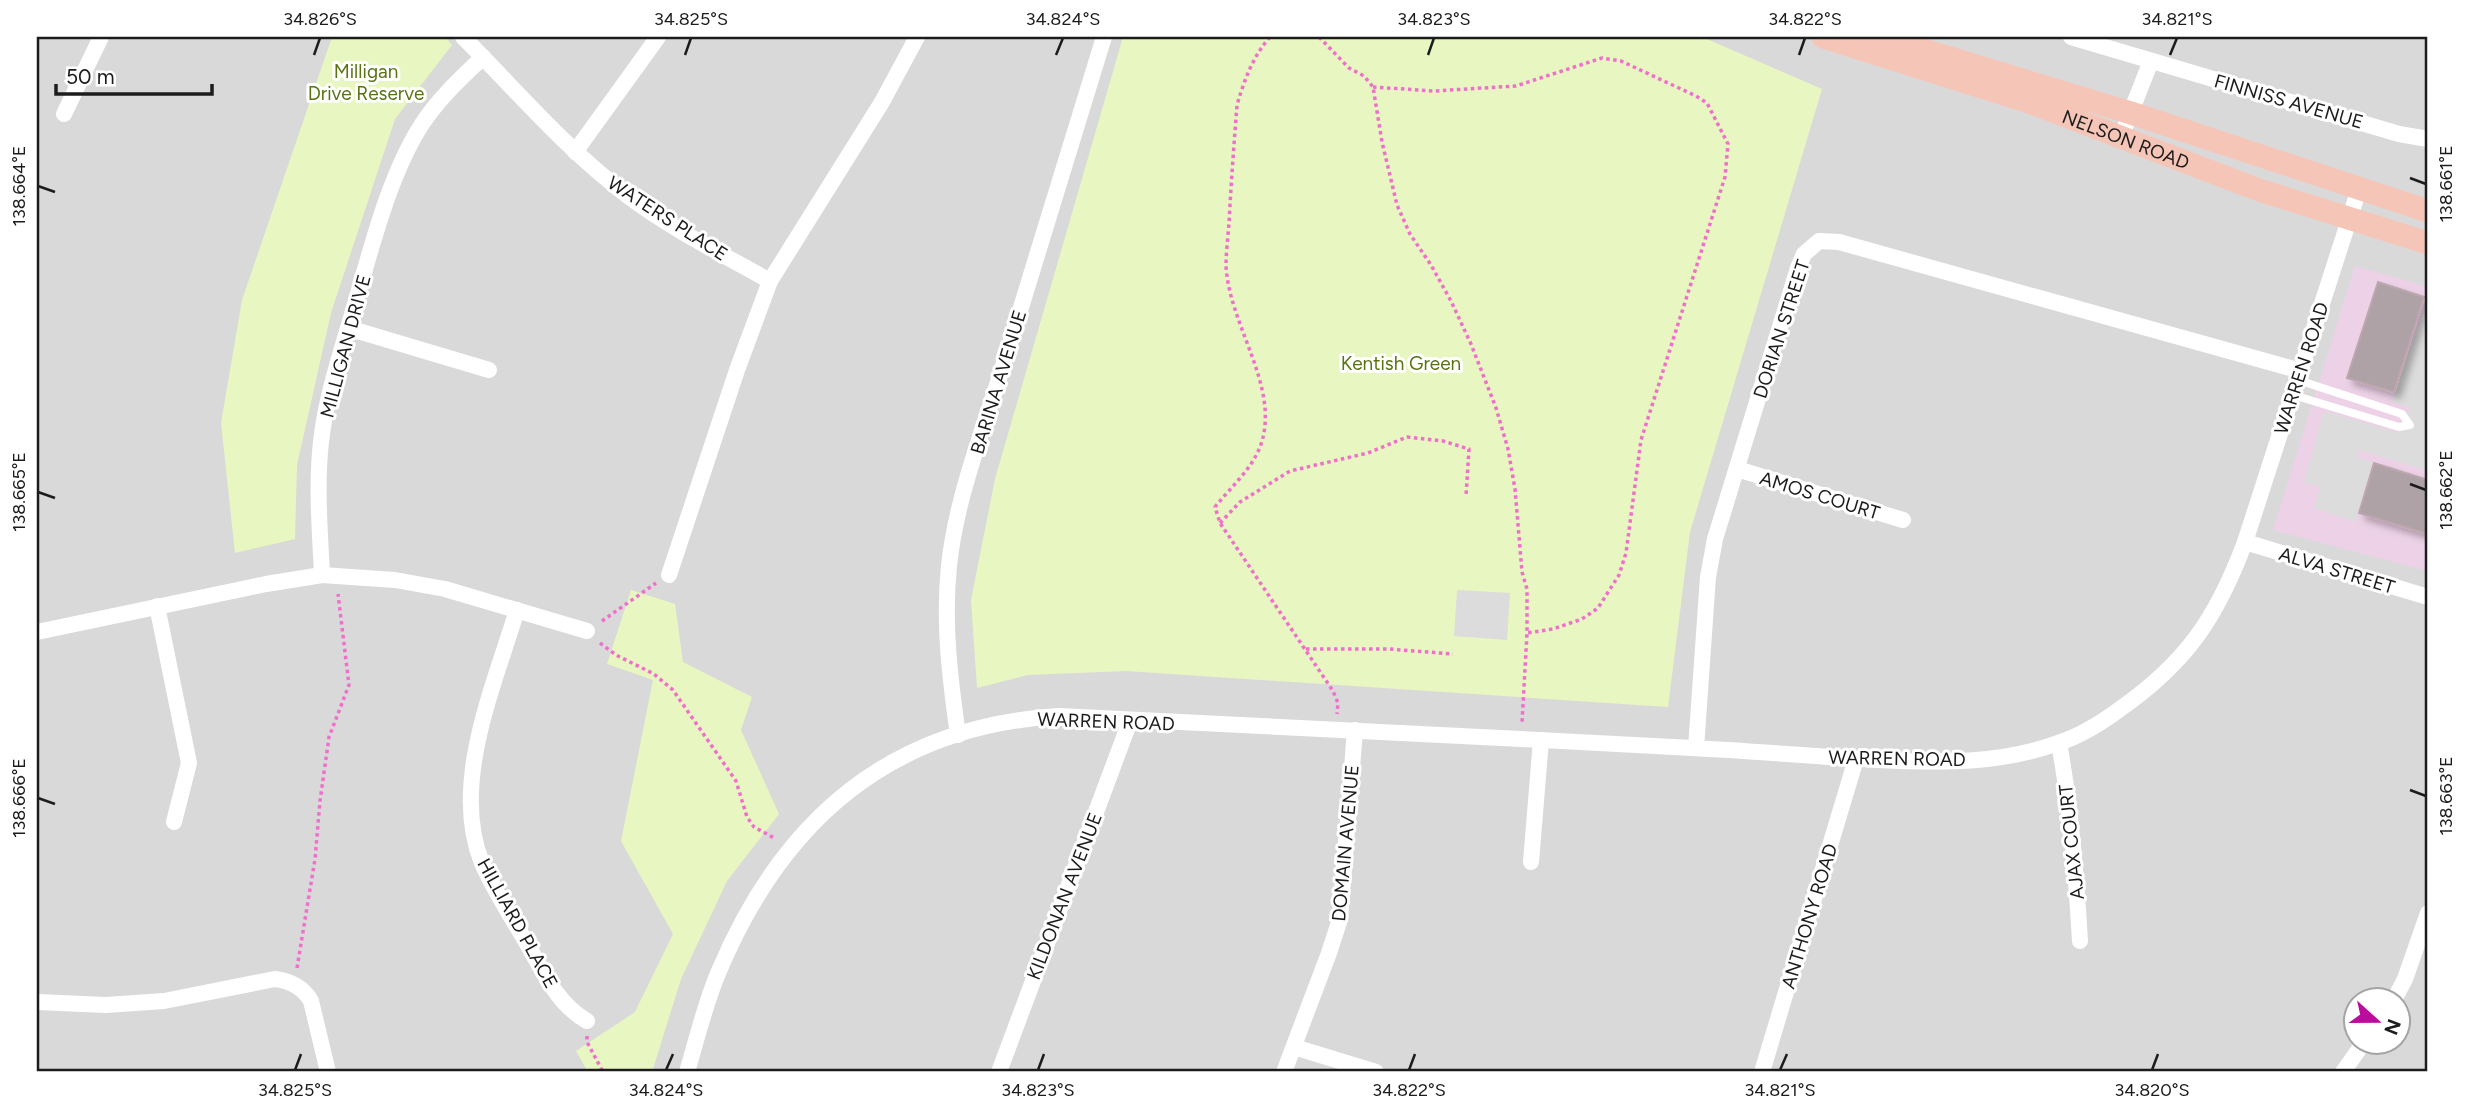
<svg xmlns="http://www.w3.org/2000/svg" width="2465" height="1109" font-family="Figtree,sans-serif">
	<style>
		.residential { fill: #dad9da; fill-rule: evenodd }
		.commercial { fill: #edd2e7 }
		.park { fill: #e8f6c1 }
		.parking { fill: #dcdcdc }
		.building { fill: #aea2a6; stroke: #bea6af; stroke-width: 2; filter: url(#shadow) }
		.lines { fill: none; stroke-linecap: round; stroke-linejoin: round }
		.path { stroke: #f16fcc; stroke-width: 3.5; stroke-dasharray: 3.5 3.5; stroke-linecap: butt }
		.lane { stroke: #fff; stroke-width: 8 }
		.street { stroke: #fff; stroke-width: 16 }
		.secondary { stroke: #f5c6b8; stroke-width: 23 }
		.ticks { fill: none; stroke: #1c1c1c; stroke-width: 2.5 }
		.labels { text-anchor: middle; stroke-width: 6; stroke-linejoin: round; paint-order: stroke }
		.park-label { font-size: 19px; fill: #597311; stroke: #fff }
		.street-label { font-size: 19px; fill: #1c1c1c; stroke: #fff }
		.neatline { fill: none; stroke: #1c1c1c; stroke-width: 2.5 }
		.ticks-label { font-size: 18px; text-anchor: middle; fill: #1c1c1c }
	</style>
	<defs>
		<filter id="shadow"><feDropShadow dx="6" dy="6" stdDeviation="3.5" flood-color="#0004"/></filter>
	</defs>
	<rect width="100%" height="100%" fill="#ede2e4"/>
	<!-- residential -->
	<path class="residential" d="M37,37h2391v1035h-2391zM2356,1000h42v42h-42z"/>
	<!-- commercial -->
	<polygon class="commercial" points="2355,266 2428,287 2428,571 2273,530"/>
	<!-- park -->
	<g class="park">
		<polygon points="332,37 445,37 452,45 395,119 331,313 297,465 295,539 235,553 221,423 242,300"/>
		<polygon points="1123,37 1702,37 1822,89 1690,532 1668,707 1126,671 1028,675 977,688 971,600 995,479"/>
		<polygon points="631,590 675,604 683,662 752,697 741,730 779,814 727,881 681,979 652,1072 588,1072 576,1051 635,1012 673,934 621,841 653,680 607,664"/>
	</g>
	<!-- parking -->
	<g class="parking">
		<polygon points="2428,298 2428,471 2359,450 2357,457 2374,463 2356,522 2314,508 2320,487 2304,482 2324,411 2400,433 2410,408 2392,402"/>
		<polygon points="1457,590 1510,593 1507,640 1454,636"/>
	</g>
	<!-- building -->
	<g class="building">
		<polygon points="2378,282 2424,297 2394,392 2347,378"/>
		<polygon points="2374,463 2428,480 2428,534 2359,513"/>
	</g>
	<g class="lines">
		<!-- path -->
		<g class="path">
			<path d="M1270,37c-17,19 -26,44 -33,68 -3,39 -6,79 -8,118 -1,14 -3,29 -3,43 3,60 56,123 34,181 -9,23 -30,41 -45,60l5,16 113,168 5,12 -1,11"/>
			<polyline points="1319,37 1349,68 1364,76 1373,87 1382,142 1397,205 1410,234 1431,265 1451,301 1471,344 1496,408 1508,449 1515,489 1522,572 1527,589 1527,633 1522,723"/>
			<polyline points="1373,87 1434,91 1516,86 1602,58 1621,61 1696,96 1707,103 1728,144 1725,177 1641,440 1626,553 1619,575 1598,608 1582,619 1553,629 1527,633"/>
			<polyline points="1220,523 1240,502 1290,471 1368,453 1407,437 1443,441 1469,449 1466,496"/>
			<polyline points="602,621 656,583"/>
			<polyline points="600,643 616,655 654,674 673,690 736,781 747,817 754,827 776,839"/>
			<polyline points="1306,649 1389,649 1453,654"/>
			<polyline points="297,968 315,859 320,801 329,737 349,685 338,594"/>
			<polyline points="587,1036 587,1042 603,1072"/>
		</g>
		<!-- lane -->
		<polyline class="lane" points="2293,395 2399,427 2410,425 2402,414 2298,380"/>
		<!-- street -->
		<g class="street">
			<path d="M463,37c54,54 104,113 165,159 44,33 94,58 142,85"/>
			<polyline points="2071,37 2399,134 2428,139"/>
			<polyline points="64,114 101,37"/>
			<polyline points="2121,137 2151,61"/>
			<polyline points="575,152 658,37"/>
			<polyline points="348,328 489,370"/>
			<polyline points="1737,469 1903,520"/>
			<polyline points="2245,542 2428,597"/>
			<path d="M322,575c-2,-44 -6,-89 -1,-133 5,-46 20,-90 33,-134 17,-59 35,-133 68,-184 17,-26 39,-46 61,-67"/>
			<polyline points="669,575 737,370 770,281 882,102 917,37"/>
			<polyline points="157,606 189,763 174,822"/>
			<path d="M517,610c-23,76 -67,175 -35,253 12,28 29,53 44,79 17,29 31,62 61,79"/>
			<polyline points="37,632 266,584 322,575 395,580 445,589 587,631"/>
			<path d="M958,735c-8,-56 -15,-112 -9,-169 7,-68 34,-135 54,-200 33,-109 67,-219 101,-329"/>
			<path d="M2059,743c12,66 17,132 21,198"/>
			<polyline points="1696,748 1708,577 1715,539 1798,268 1804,254 1819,241 1839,242 2301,371"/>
			<polyline points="1531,862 1541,740"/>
			<polyline points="2394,1000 2405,979 2428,913"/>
			<path d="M37,1002l69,3 58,-4 111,-22c16,2 28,8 36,22l17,71"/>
			<polyline points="1294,1047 1376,1072"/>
			<path d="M687,1072c10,-33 18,-69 32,-101 64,-152 172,-245 340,-255 211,9 422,21 633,32 63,3 125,9 187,12 60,3 122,4 179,-17 23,-7 43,-20 62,-34 67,-47 97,-92 125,-167l114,-353"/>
			<polyline points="999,1072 1130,721"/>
			<polyline points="1284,1072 1329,953 1340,919 1355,730"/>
			<polyline points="1762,1072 1856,759"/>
			<polyline points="2343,1072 2364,1042"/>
		</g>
		<!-- secondary -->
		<g class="secondary">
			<path id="s1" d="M1823,37l203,64 233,89 169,53"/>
			<polyline points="1881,37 2131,113 2428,211"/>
		</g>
	</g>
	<!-- ticks -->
	<path class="ticks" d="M314,55l6,-17M685,55l6,-17M1056,55l7,-17M1428,55l6,-17M1799,55l6,-17M2170,55l7,-17M2410,178l16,6M38,186l17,6M2410,484l16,6M38,492l17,6M2410,790l16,6M38,798l17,6M295,1070l6,-16M666,1070l7,-16M1038,1070l6,-16M1409,1070l6,-16M1780,1070l7,-16M2152,1070l6,-16"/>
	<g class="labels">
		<!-- park labels -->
		<g class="park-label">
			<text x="366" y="78">Milligan<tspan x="366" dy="22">Drive Reserve</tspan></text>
			<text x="1401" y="370">Kentish Green</text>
		</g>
		<!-- street labels -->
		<g class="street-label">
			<text transform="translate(2289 101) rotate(16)" y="7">FINNISS AVENUE</text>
			<text dy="7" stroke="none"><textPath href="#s1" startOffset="320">NELSON ROAD</textPath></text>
			<text transform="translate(668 218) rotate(33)" y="7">WATERS PLACE</text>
			<text transform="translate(1781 329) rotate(-72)" y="7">DORIAN STREET</text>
			<text transform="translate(345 346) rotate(-75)" y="7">MILLIGAN DRIVE</text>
			<text transform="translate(2301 368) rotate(-72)" y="7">WARREN ROAD</text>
			<text transform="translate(998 382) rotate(-73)" y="7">BARINA AVENUE</text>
			<text transform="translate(1820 495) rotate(17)" y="7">AMOS COURT</text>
			<text transform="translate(2337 570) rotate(17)" y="7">ALVA STREET</text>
			<text transform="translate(1106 721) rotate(2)" y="7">WARREN ROAD</text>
			<text transform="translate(1897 758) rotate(1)" y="7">WARREN ROAD</text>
			<text transform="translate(2071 842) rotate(-96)" y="7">AJAX COURT</text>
			<text transform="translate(1345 843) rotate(-85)" y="7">DOMAIN AVENUE</text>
			<text transform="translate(1064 896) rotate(-69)" y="7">KILDONAN AVENUE</text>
			<text transform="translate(1809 916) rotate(-73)" y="7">ANTHONY ROAD</text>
			<text transform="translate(518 923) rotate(61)" y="7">HILLIARD PLACE</text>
		</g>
	</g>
	<!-- border -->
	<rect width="2465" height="1109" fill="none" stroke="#ffffff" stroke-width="77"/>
	<!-- north arrow -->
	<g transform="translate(2377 1021) rotate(111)"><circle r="33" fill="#ffffff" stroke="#a4a4a4" stroke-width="2"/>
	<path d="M0-5L12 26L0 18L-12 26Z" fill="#bd0c9d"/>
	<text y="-10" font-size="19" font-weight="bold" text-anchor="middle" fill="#1c1c1c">N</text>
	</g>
	<!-- scale -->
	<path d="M56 84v10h156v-10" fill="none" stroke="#1c1c1c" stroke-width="3.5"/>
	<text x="66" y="84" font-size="21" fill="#1c1c1c" stroke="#ffffff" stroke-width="5" paint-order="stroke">50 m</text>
	<rect x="38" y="38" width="2388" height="1032" class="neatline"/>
	<g class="ticks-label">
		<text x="320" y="25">34.826°S</text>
		<text x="691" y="25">34.825°S</text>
		<text x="1063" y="25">34.824°S</text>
		<text x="1434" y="25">34.823°S</text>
		<text x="1805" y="25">34.822°S</text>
		<text x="2177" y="25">34.821°S</text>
		<text transform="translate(2446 184) rotate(-90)" y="6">138.661°E</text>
		<text transform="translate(19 186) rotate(-90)" y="6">138.664°E</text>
		<text transform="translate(2446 490) rotate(-90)" y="6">138.662°E</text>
		<text transform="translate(19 492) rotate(-90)" y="6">138.665°E</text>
		<text transform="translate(2446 796) rotate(-90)" y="6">138.663°E</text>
		<text transform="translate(19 798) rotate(-90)" y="6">138.666°E</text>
		<text x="295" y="1096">34.825°S</text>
		<text x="666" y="1096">34.824°S</text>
		<text x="1038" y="1096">34.823°S</text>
		<text x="1409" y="1096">34.822°S</text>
		<text x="1780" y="1096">34.821°S</text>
		<text x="2152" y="1096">34.820°S</text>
	</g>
</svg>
